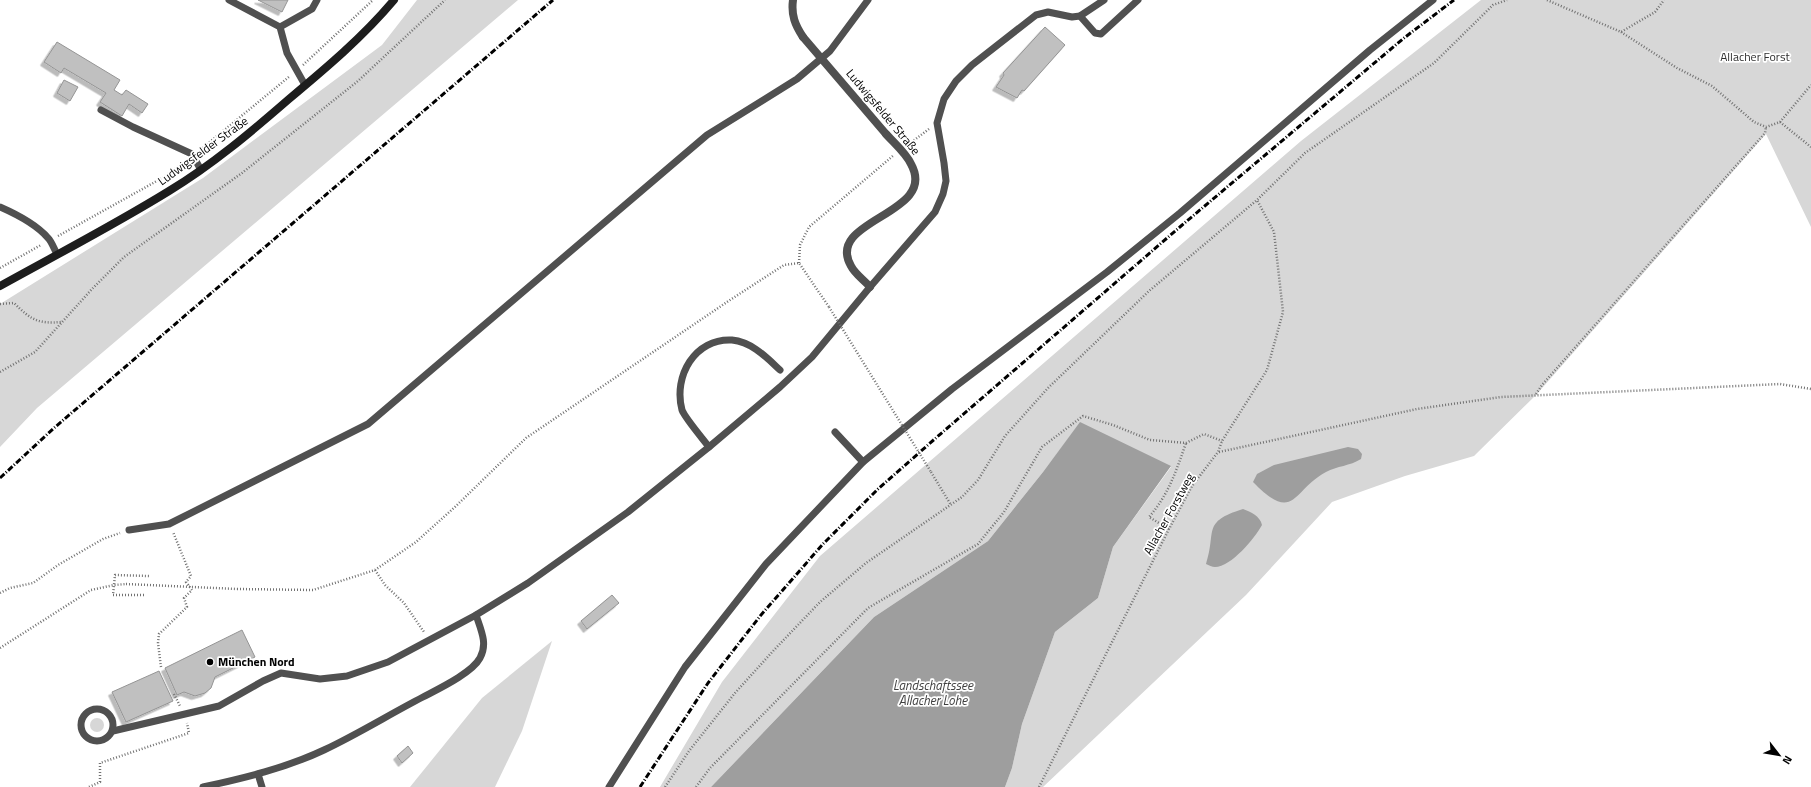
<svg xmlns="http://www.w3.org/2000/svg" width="1811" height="787" font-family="'Titillium Web',sans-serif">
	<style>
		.green { fill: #d7d7d7 }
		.water { fill: #9e9e9e }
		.building { fill: #c0c0c0; stroke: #949494; filter: url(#shadow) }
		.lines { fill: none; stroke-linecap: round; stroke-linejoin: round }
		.path { stroke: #727272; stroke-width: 2.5; stroke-dasharray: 1 2; stroke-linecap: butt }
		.lane { stroke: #505050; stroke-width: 7 }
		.street { stroke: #505050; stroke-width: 8 }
		.secondary { stroke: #1d1d1d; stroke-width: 8 }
		.rail { stroke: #000; stroke-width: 3; stroke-dasharray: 6 2 1 2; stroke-linecap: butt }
		.path-bridge { stroke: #727272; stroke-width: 2.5; stroke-dasharray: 1 2; stroke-linecap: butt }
		.street-bridge { stroke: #505050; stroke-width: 8 }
		.poi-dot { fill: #000; stroke: #fff; stroke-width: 1.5 }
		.labels { text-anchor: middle; stroke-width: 3.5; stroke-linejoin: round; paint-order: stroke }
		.park-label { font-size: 12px; fill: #2e2e2e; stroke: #fff }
		.street-label { font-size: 12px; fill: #000; stroke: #fff }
		.poi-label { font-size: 12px; font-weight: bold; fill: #000; stroke: #fff; text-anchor: start }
		.water-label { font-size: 13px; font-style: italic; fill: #3f3f3f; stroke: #fff }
	</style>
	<defs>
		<filter id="shadow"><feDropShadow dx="-3.5" dy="3.5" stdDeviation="0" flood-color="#0004"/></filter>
	</defs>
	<rect width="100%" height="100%" fill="#fff"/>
	<!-- green -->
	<g class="green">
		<polygon points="417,0 518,0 37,408 0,447 0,304 203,178 382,45"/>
		<polygon points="1481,0 1811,0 1811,227 1766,134 1536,395 1474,456 1405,476 1332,502 1246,595 1043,787 1005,787 1012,768 1022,724 1055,632 1098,598 1113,547 1171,467 1080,423 1043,472 988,541 874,617 711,787 660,787 722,682 820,556 1301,141"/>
		<polygon points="552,641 522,731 495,787 410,787 482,698"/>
		<circle cx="97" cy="725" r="7"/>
	</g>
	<!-- water -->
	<g class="water">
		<polygon points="1080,422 1171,466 1113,547 1098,598 1055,632 1022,724 1012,768 1005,787 711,787 874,617 988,541 1043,472"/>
		<path d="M1348,447l10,2 4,5 -1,5c-11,7 -24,7 -35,13 -34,18 -31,53 -73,10l4,-8 17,-9z"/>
		<path d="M1243,509c8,3 17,7 19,16 -7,13 -31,42 -47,42 -3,0 -6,-2 -9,-3 11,-33 -5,-42 37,-55z"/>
	</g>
	<!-- building -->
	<g class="building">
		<polygon points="258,0 288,0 282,12"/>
		<polygon points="1045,27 1065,45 1024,91 1022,90 1017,98 996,87 1004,75 1003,73"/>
		<polygon points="57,42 120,80 114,90 122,95 126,90 148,104 142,113 129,104 122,116 100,102 106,93 64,68 61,73 44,62"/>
		<polygon points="64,80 78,87 70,101 57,93"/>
		<polygon points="612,595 619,603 587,629 581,621"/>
		<polygon points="242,630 255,657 215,677 211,688 205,693 195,696 184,692 177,695 165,668"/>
		<polygon points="159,671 173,701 126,722 112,692"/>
		<polygon points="408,746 413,753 402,763 397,756"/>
	</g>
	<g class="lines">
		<!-- path -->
		<g class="path">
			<polyline points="1547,0 1621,32 1655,12 1664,0"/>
			<polyline points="1621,32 1677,68 1712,86 1754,122 1766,127 1780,122 1811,85"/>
			<polyline points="303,65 373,0"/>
			<polyline points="1780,122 1811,147"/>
			<polyline points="909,144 929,129"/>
			<polyline points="200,150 290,76"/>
			<polyline points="58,236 164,177 185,162"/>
			<polyline points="799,263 800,245 809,227 894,155"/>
			<polyline points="0,268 41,245"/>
			<path d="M0,304l14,-1c17,17 24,21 48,19"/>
			<polyline points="0,372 35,352 92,289 124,257 242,173 358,81 445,0"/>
			<polyline points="1536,394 1542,385 1765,133 1766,127"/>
			<polyline points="1219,452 1417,409 1501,397 1780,384 1811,389"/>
			<polyline points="931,472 951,505"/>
			<path d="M1169,529l-20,-12c20,-23 27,-46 37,-74"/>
			<polyline points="375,570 385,585 404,603 424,632"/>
			<polyline points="237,589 313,590 375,570 416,542 456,506 526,438 730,300 784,265 799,263 829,307"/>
			<polyline points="0,593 10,588 33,583 58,565 103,539 120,533"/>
			<polyline points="144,595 113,595 115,575 149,576"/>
			<polyline points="0,648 91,590 114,585 126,584"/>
			<polyline points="161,667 158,643 159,634 187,607 184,598 192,590 186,582 191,576 173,532"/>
			<polyline points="174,694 180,706"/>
			<polyline points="89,787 100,782 100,763 189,733 187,723"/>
			<polyline points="665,787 689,751 735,693 774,650 820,602 866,563 962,497 978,480 1005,436 1048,388 1149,291 1257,200 1305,153 1434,63 1493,5 1507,0"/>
			<polyline points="696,787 710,768 868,608 978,544 1004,512 1042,447 1083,416 1113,425 1150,440 1186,443 1204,434 1222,441"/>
			<polyline points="1039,787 1169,529 1192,486 1218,452 1222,441 1267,370 1283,312 1274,232 1257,200"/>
		</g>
		<!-- lane -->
		<g class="lane">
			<polyline points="229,0 280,27 287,53 305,85"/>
			<polyline points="1080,16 1095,33 1101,34 1138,0"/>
			<polyline points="280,27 312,9 317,0"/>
			<polyline points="101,110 133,127 192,154 201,170"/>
			<path d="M0,207c16,7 36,17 48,31 4,4 6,11 9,16"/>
			<polyline points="835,432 863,462"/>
			<path d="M709,447c-6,-8 -24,-29 -27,-37 -9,-34 13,-72 50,-70 20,2 34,17 48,30"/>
			<polyline points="129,530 169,524 368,424 707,135 797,79 830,51 868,0"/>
			<circle cx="97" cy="725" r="16"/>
			<polyline points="113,731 219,706 263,681 281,673 320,679 347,676 388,662 476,615 528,583 628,512 709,447 780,387 812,357 870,287 935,212 943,194 946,181 944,163 937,123 944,99 956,81 972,65 1036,15 1048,12 1072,17 1080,16 1104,0"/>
			<polyline points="258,774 262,787"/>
			<path d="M203,787c41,-9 83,-19 121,-37 34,-16 66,-36 99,-53 15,-8 49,-24 57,-39 8,-14 1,-28 -4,-43"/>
			<polyline points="609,787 685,667 766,564 863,462 952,389 1107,272 1180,213 1370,50 1433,0"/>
		</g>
		<!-- street -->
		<g class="street">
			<path d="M793,0c-2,15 2,25 10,37"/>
			<path d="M870,287c-6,-7 -15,-13 -19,-21 -27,-47 88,-51 60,-102 -5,-11 -17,-21 -25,-30"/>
		</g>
		<!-- secondary -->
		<path class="secondary" d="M0,286c56,-31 114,-61 169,-95 43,-26 82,-59 120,-92 37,-31 74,-62 105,-99"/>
		<!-- rail -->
		<g class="rail">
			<polyline points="0,478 54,428 553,0"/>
			<polyline points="640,787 708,683 761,615 823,544 878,489 937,437 1181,226 1404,38 1454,0"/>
		</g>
		<!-- path-bridge -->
		<g class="path-bridge">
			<polyline points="829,307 931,472"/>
			<polyline points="126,584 237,589"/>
		</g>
		<!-- street-bridge -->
		<polyline class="street-bridge" points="803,37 886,134"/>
	</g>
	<!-- markers -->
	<circle class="poi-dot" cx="210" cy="662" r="4"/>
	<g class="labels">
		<!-- park labels -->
		<g class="park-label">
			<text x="1755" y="61">Allacher Forst</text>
		</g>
		<!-- street labels -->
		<g class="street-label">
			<text transform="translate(883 112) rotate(50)" y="4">Ludwigsfelder Straße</text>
			<text transform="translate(203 151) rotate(-36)" y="4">Ludwigsfelder Straße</text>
			<text transform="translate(1169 514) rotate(-61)" y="4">Allacher Forstweg</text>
		</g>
		<!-- poi labels -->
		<g class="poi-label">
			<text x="218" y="666">München Nord</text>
		</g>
		<!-- water labels -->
		<g class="water-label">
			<text x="933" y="690">Landschaftssee<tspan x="933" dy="15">Allacher Lohe</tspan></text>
		</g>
	</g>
	<!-- north arrow -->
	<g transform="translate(1779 755) rotate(121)" stroke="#ffffff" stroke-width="3" paint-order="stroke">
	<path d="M0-3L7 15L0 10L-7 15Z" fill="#000000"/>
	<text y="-6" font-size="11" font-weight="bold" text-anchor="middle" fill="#000000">N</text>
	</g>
</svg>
